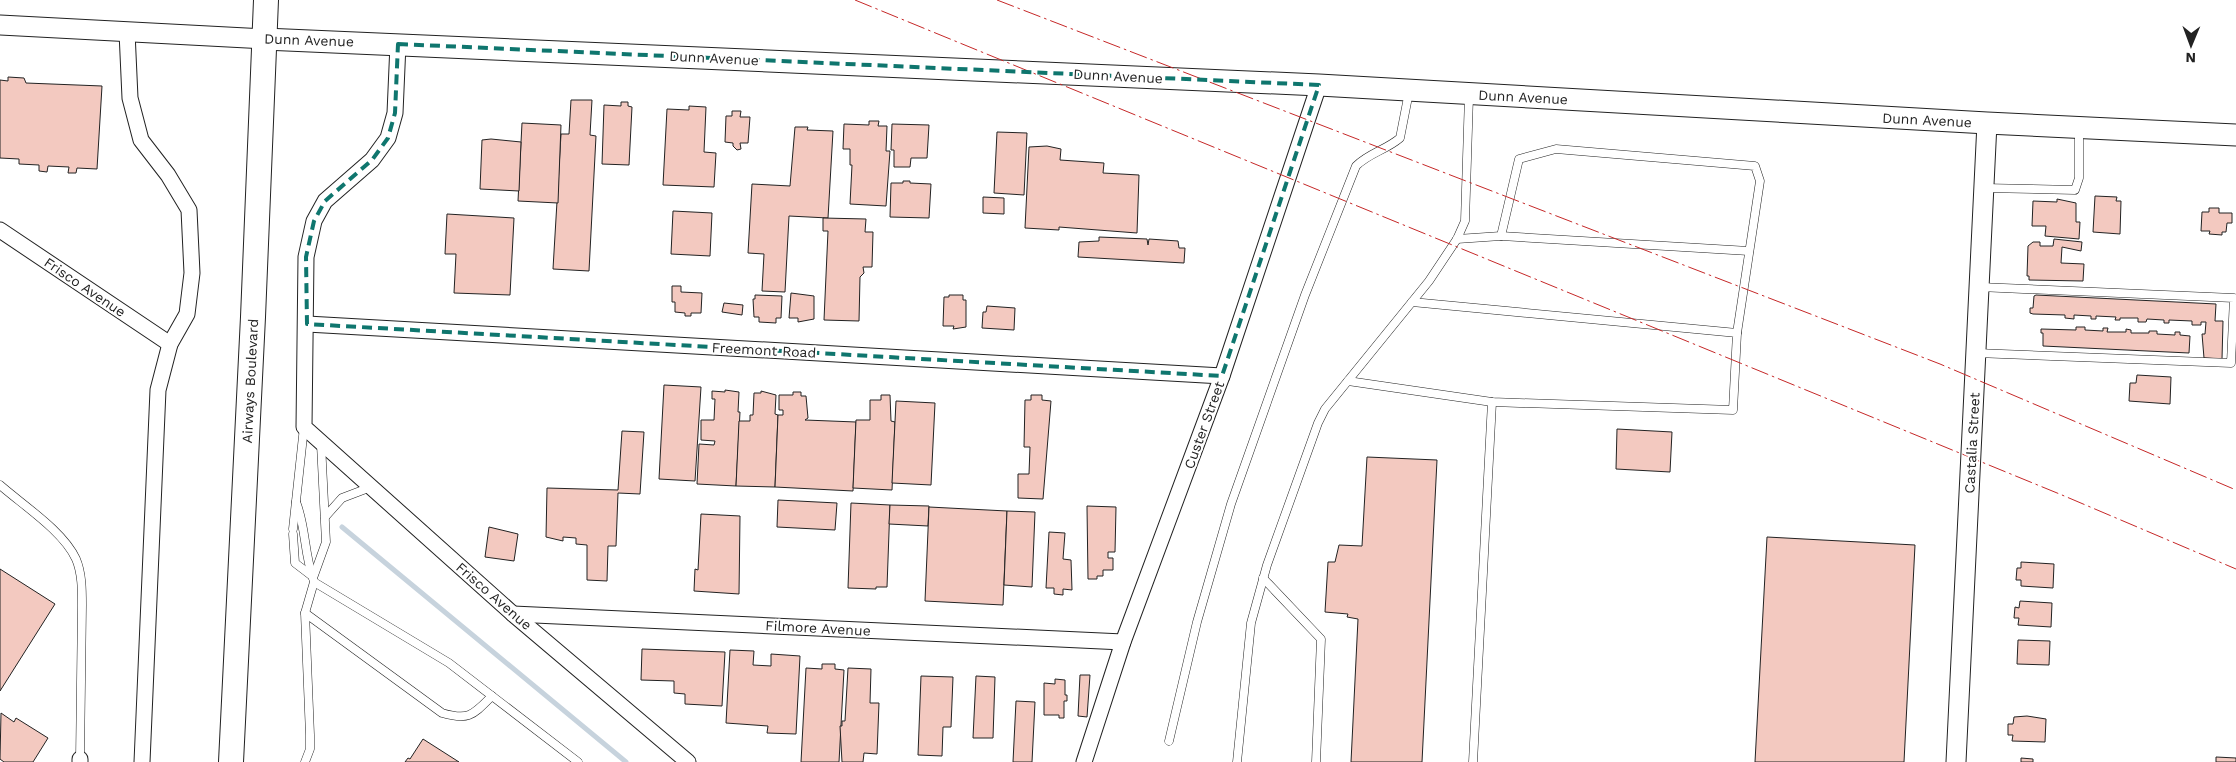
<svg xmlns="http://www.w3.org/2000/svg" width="2236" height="762" font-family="'Work Sans',sans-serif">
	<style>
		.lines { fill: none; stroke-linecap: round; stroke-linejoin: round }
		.stream { stroke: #c7d3dd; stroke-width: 5 }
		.building { fill: #f3c9c0; stroke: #222 }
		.service-casing { stroke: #222; stroke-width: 9 }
		.minor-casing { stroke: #222; stroke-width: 17 }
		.tertiary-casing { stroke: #222; stroke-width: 21 }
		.secondary-casing { stroke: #222; stroke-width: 23 }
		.primary-casing { stroke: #222; stroke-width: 26 }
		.service { stroke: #fff; stroke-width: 8 }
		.minor { stroke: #fff; stroke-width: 15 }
		.tertiary { stroke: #fff; stroke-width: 19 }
		.secondary { stroke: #fff; stroke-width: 21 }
		.primary { stroke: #fff; stroke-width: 24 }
		.power { stroke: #c62828; stroke-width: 1; stroke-dasharray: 18 4 2.5 4; stroke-linecap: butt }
		.marked { fill: none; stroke: #0f766e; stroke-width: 4; stroke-dasharray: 10 6; stroke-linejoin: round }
		.labels { text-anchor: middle; stroke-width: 4; stroke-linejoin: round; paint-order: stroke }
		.street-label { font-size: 14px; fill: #222; stroke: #fff }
	</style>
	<rect width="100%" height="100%" fill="#fff"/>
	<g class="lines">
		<!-- stream -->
		<polyline class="stream" points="342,527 626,762"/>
	</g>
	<!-- building -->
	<g class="building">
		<polygon points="8,77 24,78 26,83 102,86 97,169 77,168 76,173 68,173 69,167 48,166 47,172 39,171 39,165 19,164 19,159 0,158 0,80 8,81"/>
		<polygon points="571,100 592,100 590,135 596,136 589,271 553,269 561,134 569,134"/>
		<polygon points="621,102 628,102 628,106 632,107 629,165 602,164 604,105 621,106"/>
		<polygon points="689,106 706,107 704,152 716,153 714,187 663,185 667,109 689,110"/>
		<polygon points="732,111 741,111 740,117 750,117 748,143 740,143 741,149 737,150 733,146 733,143 725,142 726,116 732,116"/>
		<polygon points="869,121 879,121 878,126 887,126 886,151 890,151 886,206 850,204 852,165 850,165 850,149 843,149 844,124 869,125"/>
		<polygon points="522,123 561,125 558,203 518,201"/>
		<polygon points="892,124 929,125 927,158 911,158 910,167 894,167 894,150 891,150"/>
		<polygon points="795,127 808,127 807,130 833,131 828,218 789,216 785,292 762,291 764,254 748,253 752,184 790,186"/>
		<polygon points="997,132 1027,133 1024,195 994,193"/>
		<polygon points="491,139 521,142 519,191 480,189 482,140"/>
		<polygon points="1047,146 1061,149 1060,160 1104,163 1103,173 1139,175 1137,233 1059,227 1059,230 1025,228 1029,147"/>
		<polygon points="903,181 910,181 910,183 931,184 929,218 890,217 891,183 903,183"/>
		<polygon points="2095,196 2117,197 2116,201 2121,201 2120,234 2093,232"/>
		<polygon points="983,197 1004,198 1004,214 983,213"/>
		<polygon points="2057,199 2076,203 2076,222 2080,222 2079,239 2045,236 2046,226 2032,226 2033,201 2057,202"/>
		<polygon points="2209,208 2219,208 2219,213 2232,213 2232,223 2227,223 2226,232 2222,232 2222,235 2209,234 2210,231 2201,231 2202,212 2209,212"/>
		<polygon points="673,211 712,213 710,256 671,254"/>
		<polygon points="447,214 514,218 510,295 454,293 456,254 445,254"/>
		<polygon points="823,218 866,219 865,232 873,232 872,267 863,267 864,273 860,277 859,321 824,320 828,231 823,231"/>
		<polygon points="1099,237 1147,239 1148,245 1149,239 1178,241 1179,248 1185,248 1184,263 1078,257 1079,242 1099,241"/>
		<polygon points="2054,239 2082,242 2081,251 2062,247 2061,263 2084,264 2083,281 2029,280 2029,276 2027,276 2028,246 2033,242 2040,242 2040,246 2053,246"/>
		<polygon points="672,286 681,286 681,292 702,293 701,313 691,313 691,316 685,316 685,313 675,312 675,302 672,302"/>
		<polygon points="791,293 814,296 814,319 798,322 798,318 789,318"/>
		<polygon points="755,295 782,296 781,318 776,318 776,323 759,322 759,317 754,317 753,299 755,299"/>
		<polygon points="949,295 963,295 963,300 966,300 966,327 953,329 954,326 943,326 944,297 949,297"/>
		<polygon points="2036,295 2216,304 2215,321 2223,321 2222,359 2204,358 2202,334 2205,334 2206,322 2201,322 2201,325 2192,325 2192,321 2169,320 2169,323 2164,323 2164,320 2147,319 2146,322 2138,322 2138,318 2120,318 2120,320 2115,320 2116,317 2096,316 2096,319 2091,319 2091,316 2074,315 2074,319 2065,318 2065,315 2033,314 2030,313 2030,308 2033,308 2034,296"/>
		<polygon points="724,303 743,305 742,315 722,312"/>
		<polygon points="987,306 1015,308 1014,330 982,328 983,312 986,312"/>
		<polygon points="2076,327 2085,327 2085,330 2103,331 2103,328 2108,328 2107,332 2126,332 2126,329 2131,330 2131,333 2149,333 2149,331 2157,331 2157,334 2175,335 2175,332 2180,332 2180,335 2190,336 2189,353 2043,346 2043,333 2041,333 2041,329 2076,330"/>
		<polygon points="2137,375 2171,377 2170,404 2129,401 2130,383 2136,383"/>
		<polygon points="664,385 701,387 695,481 659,479"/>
		<polygon points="725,390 739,392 738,412 740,412 736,486 697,484 699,444 714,445 715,441 701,440 701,420 714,420 715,399 712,399 712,391 725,392"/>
		<polygon points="761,391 776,395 775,414 778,415 775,487 736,486 739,421 750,421 750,415 753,415 754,393 761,393"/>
		<polygon points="793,392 801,392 801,396 806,396 808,418 805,420 856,422 853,491 775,487 778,415 783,415 783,410 779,410 779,395 793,395"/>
		<polygon points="881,395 890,395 891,421 895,422 892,490 853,488 856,420 870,420 870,400 881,400"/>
		<polygon points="1031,395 1042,395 1042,400 1051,401 1043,499 1018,498 1018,474 1029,474 1030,447 1024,447 1025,400 1031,400"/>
		<polygon points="896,401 935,403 931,485 892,483"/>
		<polygon points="1617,429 1672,432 1670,472 1616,469"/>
		<polygon points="622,431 644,432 640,494 618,493 616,546 608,546 607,581 587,580 587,545 576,544 576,538 563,537 563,541 546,537 547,488 618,490"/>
		<polygon points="1367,457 1437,460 1422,762 1351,762 1358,619 1347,617 1348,614 1325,612 1328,562 1335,562 1339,545 1362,546"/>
		<polygon points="778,500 837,503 835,530 777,527"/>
		<polygon points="851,503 890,505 887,587 876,587 876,589 848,588"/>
		<polygon points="890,505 929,506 928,526 889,524"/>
		<polygon points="1087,506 1116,507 1115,552 1108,552 1108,558 1113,558 1113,570 1103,570 1103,576 1097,576 1097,579 1088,579"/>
		<polygon points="929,507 1007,511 1003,605 925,601"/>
		<polygon points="1007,511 1035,512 1032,587 1004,585"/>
		<polygon points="701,514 740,516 739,594 694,591 695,569 698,570"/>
		<polygon points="489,527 518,534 514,561 485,557"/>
		<polygon points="1049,532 1065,533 1063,559 1071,560 1072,590 1063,589 1063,595 1054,594 1054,588 1046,588"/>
		<polygon points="1767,537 1915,545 1904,762 1755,762"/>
		<polygon points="2021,562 2054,564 2053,588 2021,586 2021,580 2016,580 2017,568 2021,568"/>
		<polygon points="0,569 55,604 0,691"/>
		<polygon points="2020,601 2052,603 2051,627 2018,625 2019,618 2014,618 2015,607 2019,608"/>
		<polygon points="2018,640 2050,641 2049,665 2017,664"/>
		<polygon points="642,649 725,652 722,706 685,704 685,694 674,693 674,681 641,680"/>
		<polygon points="730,650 754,651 753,665 771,666 771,654 800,656 796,734 767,733 768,726 726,723"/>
		<polygon points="822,664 835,664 835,669 844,670 839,762 801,762 806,668 822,669"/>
		<polygon points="848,668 871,669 870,703 879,703 877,754 864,753 863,762 842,762 840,726 842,726 842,721 845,721"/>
		<polygon points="1080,675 1090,675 1087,717 1078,716"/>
		<polygon points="921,676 953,677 951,727 943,727 942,756 918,755"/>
		<polygon points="976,676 995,677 993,738 973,738"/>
		<polygon points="1055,679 1065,680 1065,695 1067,695 1067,701 1064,701 1064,718 1059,718 1059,715 1044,715 1044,683 1055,684"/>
		<polygon points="1016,701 1035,702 1032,762 1013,762"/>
		<polygon points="1,713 14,722 16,718 48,738 33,762 4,762 0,759"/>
		<polygon points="2027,716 2046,719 2045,742 2012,741 2013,735 2008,735 2008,724 2013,724 2014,717"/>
		<polygon points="423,739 459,762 405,762 408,758 410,759"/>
		<polygon points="2216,757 2236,758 2236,762 2216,762"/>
		<polygon points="2021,758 2033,759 2033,762 2021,762"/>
	</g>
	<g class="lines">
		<!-- service casing -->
		<g class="service-casing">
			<g id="service">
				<polyline points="1984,188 2075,190 2079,178 2079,130"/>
				<polyline points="1501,236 1749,251"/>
				<polyline points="1457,239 1501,236 1519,159 1556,149 1755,166 1760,181 1737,333"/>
				<polyline points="1976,353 2231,363 2234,298 1979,287"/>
				<polyline points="1348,381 1492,402 1733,410 1737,333 1412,302"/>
				<path d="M0,485c24,21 63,46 76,74 6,14 6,31 6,46l-2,154"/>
				<path d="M296,502c10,25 8,51 17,76"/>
				<polyline points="325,517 342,498 371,487"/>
				<polyline points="293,529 304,427"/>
				<polyline points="293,534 295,563 312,576"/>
				<polyline points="1263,578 1321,639 1316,762"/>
				<polyline points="314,582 449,663 578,762"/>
				<path d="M305,613l137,100c27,8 31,2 50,-17"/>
				<path d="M1169,741l28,-119 34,-118 74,-209 51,-129c13,-13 30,-16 44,-28l9,-46"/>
				<polyline points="305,762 310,749 310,735 305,613 314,582 313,578 326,542 321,444"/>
				<polyline points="1237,762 1251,623 1267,565 1318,423 1325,409 1429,281 1457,239 1465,221 1469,96"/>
				<polyline points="1473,762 1492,402"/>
			</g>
		</g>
		<!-- minor casing -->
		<g class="minor-casing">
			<g id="minor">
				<polyline points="127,32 130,98 141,140 168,175 189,210 192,273 187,314 170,344 158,390 142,762"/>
				<polyline points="398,44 395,113 388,138 372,160 325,201 314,221 306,257 304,427 513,614 688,762"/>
				<polyline points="0,230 170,344"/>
				<polyline points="307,324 1222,376"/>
				<polyline points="513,614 1123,642"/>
				<polyline points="80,762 80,759"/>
				<polyline points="1084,762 1123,642 1222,376 1319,85"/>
			</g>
		</g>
		<!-- tertiary casing -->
		<g class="tertiary-casing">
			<g id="tertiary">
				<polyline points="0,25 264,39"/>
				<polyline points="1956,762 1987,123"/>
			</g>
		</g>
		<!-- secondary casing -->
		<g class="secondary-casing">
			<polyline id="secondary" points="264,39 1319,85 1987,123 2236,135"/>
		</g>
		<!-- primary casing -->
		<g class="primary-casing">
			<polyline id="primary" points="231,762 253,317 266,0"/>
		</g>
		<!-- service -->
		<use href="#service" class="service"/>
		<!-- minor -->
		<use href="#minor" class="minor"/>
		<!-- tertiary -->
		<use href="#tertiary" class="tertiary"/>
		<!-- secondary -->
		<use href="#secondary" class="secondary"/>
		<!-- primary -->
		<use href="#primary" class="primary"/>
		<!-- power -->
		<g class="power">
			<polyline points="855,0 2062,495 2236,569"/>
			<polyline points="997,0 1940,364 2236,490"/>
		</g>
	</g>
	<!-- marked area -->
	<path class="marked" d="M398,44l921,41 -97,291 -915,-52 -1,-67 8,-36 11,-20 47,-41 16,-22 7,-25z"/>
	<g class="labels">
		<!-- street labels -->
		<g class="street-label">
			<text transform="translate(309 40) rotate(2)" y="5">Dunn Avenue</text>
			<text transform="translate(714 58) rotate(3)" y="5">Dunn Avenue</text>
			<text transform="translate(1118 76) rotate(3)" y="5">Dunn Avenue</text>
			<text transform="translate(1523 97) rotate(3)" y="5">Dunn Avenue</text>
			<text transform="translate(1927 120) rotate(3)" y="5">Dunn Avenue</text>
			<text transform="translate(85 287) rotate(34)" y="5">Frisco Avenue</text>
			<text transform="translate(764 350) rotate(3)" y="5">Freemont Road</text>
			<text transform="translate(250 381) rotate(-87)" y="5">Airways Boulevard</text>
			<text transform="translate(1204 425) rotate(-70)" y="5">Custer Street</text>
			<text transform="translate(1972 443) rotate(-87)" y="5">Castalia Street</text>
			<text transform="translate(494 596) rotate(41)" y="5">Frisco Avenue</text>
			<text transform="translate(818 628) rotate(3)" y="5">Filmore Avenue</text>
		</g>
	</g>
	<!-- north arrow -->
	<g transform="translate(2191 45) rotate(181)" stroke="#ffffff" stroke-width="4" paint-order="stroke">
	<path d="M0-4L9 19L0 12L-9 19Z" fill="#222222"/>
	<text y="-8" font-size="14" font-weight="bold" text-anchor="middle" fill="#222222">N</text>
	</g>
</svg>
